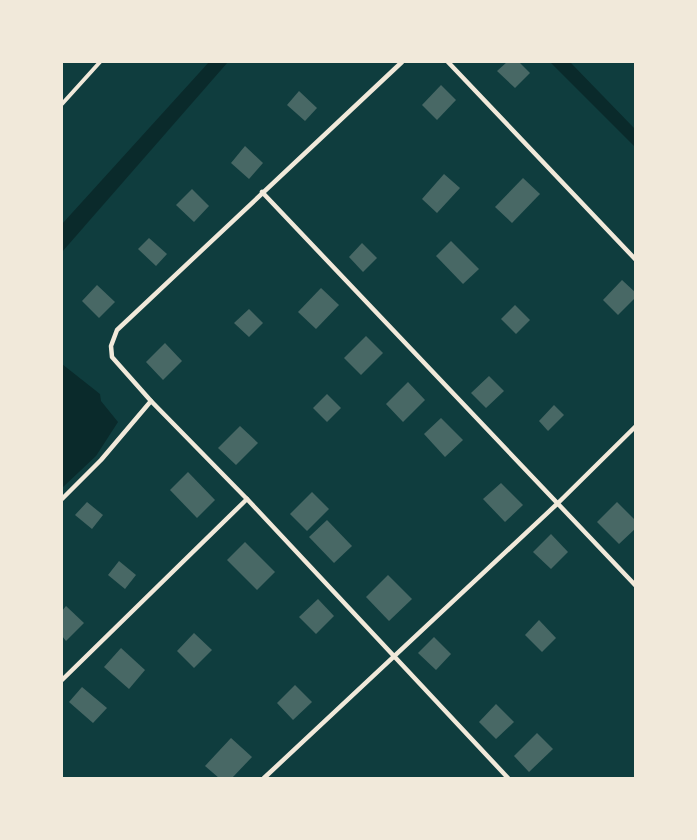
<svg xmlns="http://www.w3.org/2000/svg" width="697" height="840" font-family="Roboto,sans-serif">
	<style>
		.water { fill: #0a2a2b }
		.building { fill: #486865 }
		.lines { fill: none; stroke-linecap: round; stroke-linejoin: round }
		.path { stroke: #f1e9da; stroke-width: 4 }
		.service { stroke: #f1e9da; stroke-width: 4.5 }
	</style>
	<rect width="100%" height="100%" fill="#0f3d3e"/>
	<!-- water -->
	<g class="water">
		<polygon points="209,62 228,62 62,252 62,224"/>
		<polygon points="550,62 570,62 635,129 635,147"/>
		<polygon points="62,364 100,394 101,401 118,422 96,456 62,488"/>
	</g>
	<!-- building -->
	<g class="building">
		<polygon points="507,62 519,62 530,73 515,88 497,71"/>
		<polygon points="441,85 456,100 437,120 422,105"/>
		<polygon points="299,91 317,108 305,121 287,105"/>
		<polygon points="245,146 263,163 249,179 231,163"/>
		<polygon points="444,174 460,188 437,213 422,199"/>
		<polygon points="523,178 540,194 512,223 495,207"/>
		<polygon points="192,189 209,206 194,222 176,205"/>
		<polygon points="149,238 167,254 156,266 138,249"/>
		<polygon points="451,241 479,269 463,284 436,256"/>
		<polygon points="362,243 377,258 363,272 349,257"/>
		<polygon points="622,280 636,293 636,297 618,315 603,300"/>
		<polygon points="97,285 115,302 99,318 82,301"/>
		<polygon points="321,288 339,305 316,329 298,312"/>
		<polygon points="515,305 530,320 516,334 501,319"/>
		<polygon points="249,309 263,323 249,337 234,323"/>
		<polygon points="366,336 383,353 361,375 344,358"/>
		<polygon points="165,343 182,361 163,380 146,362"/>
		<polygon points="489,376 504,391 486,408 471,393"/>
		<polygon points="408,382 425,400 403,422 386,404"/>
		<polygon points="327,394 341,408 327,422 313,408"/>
		<polygon points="554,405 564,415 548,431 539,421"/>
		<polygon points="441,418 463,440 445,457 424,434"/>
		<polygon points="240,426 258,443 236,465 218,448"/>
		<polygon points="188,472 215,500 197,518 170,490"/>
		<polygon points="501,483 523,505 505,522 483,499"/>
		<polygon points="312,492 329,509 307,531 290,514"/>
		<polygon points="87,502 103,515 92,529 75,515"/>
		<polygon points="617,502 636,521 636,528 619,544 597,522"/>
		<polygon points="327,520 352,546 334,563 309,537"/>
		<polygon points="551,534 568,552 551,569 533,552"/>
		<polygon points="245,542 275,572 257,590 227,560"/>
		<polygon points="119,561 136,575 125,589 108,575"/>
		<polygon points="388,575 412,599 389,621 366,597"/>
		<polygon points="318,599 334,616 316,634 299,617"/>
		<polygon points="66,606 84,623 66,641 62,636 62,611"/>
		<polygon points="539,620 556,638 542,652 525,635"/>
		<polygon points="194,633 212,650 194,668 177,651"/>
		<polygon points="434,637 451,654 436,670 418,653"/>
		<polygon points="121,648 145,670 129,689 104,667"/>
		<polygon points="295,685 312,702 293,720 277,703"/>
		<polygon points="82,687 107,708 93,723 69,702"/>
		<polygon points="496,704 514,722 496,739 479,722"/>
		<polygon points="537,733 553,749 529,772 514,756"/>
		<polygon points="231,738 252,757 232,778 219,778 205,766"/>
	</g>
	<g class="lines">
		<!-- path -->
		<polyline class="path" points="62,104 100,62"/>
		<!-- service -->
		<g class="service">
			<polyline points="402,62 117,330 111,346 112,357 151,401 247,499 508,778"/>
			<polyline points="448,62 636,260"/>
			<polyline points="262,192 636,586"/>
			<polyline points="62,499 101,460 151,401"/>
			<polyline points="62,680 247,499"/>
			<polyline points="264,778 557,504 636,426"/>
		</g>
	</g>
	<!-- border -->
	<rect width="697" height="840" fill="none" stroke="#f1e9da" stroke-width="126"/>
</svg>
